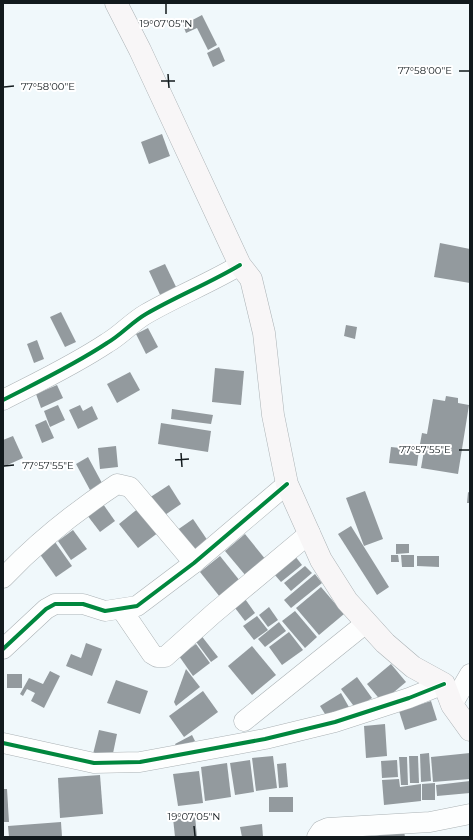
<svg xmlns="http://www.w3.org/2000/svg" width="473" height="840" font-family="Montserrat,sans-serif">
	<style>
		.building { fill: #939a9e }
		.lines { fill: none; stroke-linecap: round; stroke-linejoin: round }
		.minor-casing { stroke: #abb2b5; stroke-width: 21 }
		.secondary-casing { stroke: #abb2b5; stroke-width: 23 }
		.minor { stroke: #fdfefe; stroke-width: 20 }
		.secondary { stroke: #f8f6f7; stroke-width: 22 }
		.cycleway-casing { stroke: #fff; stroke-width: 6 }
		.cycleway { stroke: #00873e; stroke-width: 4 }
		.ticks { fill: none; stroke: #121a1d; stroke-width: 1.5 }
		.ticks-label { font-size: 10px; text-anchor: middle; fill: #121a1d; stroke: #fff; stroke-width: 4; stroke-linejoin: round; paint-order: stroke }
	</style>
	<rect width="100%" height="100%" fill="#f0f8fb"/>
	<!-- building -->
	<g class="building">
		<polygon points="202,15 217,45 208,50 197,28 186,33 183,25"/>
		<polygon points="219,47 225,61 213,67 207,53"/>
		<polygon points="162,134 170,156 149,164 141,142"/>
		<polygon points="440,243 470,249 470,283 434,277"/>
		<polygon points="165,264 178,291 162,299 149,271"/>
		<polygon points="61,312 76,342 65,347 50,317"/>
		<polygon points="346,325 357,327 355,339 344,336"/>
		<polygon points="148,328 158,347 146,354 136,334"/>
		<polygon points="37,340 44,359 34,363 27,344"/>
		<polygon points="215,368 244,371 241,405 212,402"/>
		<polygon points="130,372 140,390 117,403 107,384"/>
		<polygon points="57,385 63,398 41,408 36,394"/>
		<polygon points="446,396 458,398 458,403 469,405 458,474 421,468 425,445 420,444 422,433 427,434 433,399 445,401"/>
		<polygon points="58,405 65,420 50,427 44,411"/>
		<polygon points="80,405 83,411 92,406 98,419 78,429 69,410"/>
		<polygon points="172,409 213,415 211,424 171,419"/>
		<polygon points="46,420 54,438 42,443 35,425"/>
		<polygon points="161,423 211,431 208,452 158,444"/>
		<polygon points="13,436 23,458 3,467 3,440"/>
		<polygon points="116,446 118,467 100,469 98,448"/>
		<polygon points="391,447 419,450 417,466 389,463"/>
		<polygon points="88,457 102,483 90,490 76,464"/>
		<polygon points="169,485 181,504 162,517 149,498"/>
		<polygon points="365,491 383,539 364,546 346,498"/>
		<polygon points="468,492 470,493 470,503 467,503"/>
		<polygon points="103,504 115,521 100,532 87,515"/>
		<polygon points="140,507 159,532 138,548 119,524"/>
		<polygon points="193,519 208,541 187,555 173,533"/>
		<polygon points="351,526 389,587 377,595 338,534"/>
		<polygon points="73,530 87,549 71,560 58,541"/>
		<polygon points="245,534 266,560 246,576 225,551"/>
		<polygon points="55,542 72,566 56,577 39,553"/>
		<polygon points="396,544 409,544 409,553 396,554"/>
		<polygon points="391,555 398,555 399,562 391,562"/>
		<polygon points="401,555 414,555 414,567 402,567"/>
		<polygon points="220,556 240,581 220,597 200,572"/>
		<polygon points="295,556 302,565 281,582 274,574"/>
		<polygon points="417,556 439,556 439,567 417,566"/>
		<polygon points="305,566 312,573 291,591 284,583"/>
		<polygon points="315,574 322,583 291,608 284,600"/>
		<polygon points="321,587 344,614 319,635 296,608"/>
		<polygon points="243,596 255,613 245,621 232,604"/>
		<polygon points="269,607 278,620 268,627 259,615"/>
		<polygon points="295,611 317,637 305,648 282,621"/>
		<polygon points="257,616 268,630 254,640 243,626"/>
		<polygon points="279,622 286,631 265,647 258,639"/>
		<polygon points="289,632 303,650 282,665 269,647"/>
		<polygon points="200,634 218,657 211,662 194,639"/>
		<polygon points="86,643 102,649 92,676 66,666 71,654 81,658"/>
		<polygon points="196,644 210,663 193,676 179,656"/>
		<polygon points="252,646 276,675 252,695 228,666"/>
		<polygon points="391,664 406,682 382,702 367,684"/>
		<polygon points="186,669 200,687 176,706 174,702"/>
		<polygon points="50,671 60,676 44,708 31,701 35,693 27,689 23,696 20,694 29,678 43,684"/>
		<rect x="7" y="674" width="15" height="14"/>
		<polygon points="357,677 372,698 356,709 341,689"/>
		<polygon points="116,680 148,691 140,714 107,703"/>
		<polygon points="203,691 218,712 184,737 169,716"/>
		<polygon points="341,693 350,709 330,722 320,706"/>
		<polygon points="431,701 437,720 405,730 399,711"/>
		<polygon points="385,724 387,756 366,758 364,726"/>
		<polygon points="99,730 117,734 111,763 92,758"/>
		<polygon points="192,735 195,741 178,750 175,744"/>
		<polygon points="429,753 431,781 421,782 420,754"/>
		<polygon points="470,753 470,779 433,782 431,757"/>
		<polygon points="273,756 277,788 256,791 252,758"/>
		<polygon points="409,756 418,756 419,783 410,783"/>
		<polygon points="399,757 407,757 408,785 401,785"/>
		<polygon points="250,760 254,792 235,795 230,763"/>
		<polygon points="397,760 398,777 382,778 381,761"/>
		<polygon points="227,763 231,797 205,801 201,767"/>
		<polygon points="286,763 288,787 279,788 277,764"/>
		<polygon points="199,771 203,803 178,806 173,774"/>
		<polygon points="100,775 103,814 60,818 58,778"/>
		<polygon points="399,779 400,787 421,784 421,801 384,805 382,780"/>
		<polygon points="470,781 470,793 437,796 436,785"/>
		<polygon points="435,783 435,800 422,800 422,784"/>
		<polygon points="3,789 7,789 9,822 3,822"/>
		<rect x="269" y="797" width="24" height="15"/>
		<polygon points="195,816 197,837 175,837 173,818"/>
		<polygon points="61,822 62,837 9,837 8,826"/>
		<polygon points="262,824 263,837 242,837 240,827"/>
		<polygon points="404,831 405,837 374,837 374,836"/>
	</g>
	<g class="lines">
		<!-- minor casing -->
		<g class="minor-casing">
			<g id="minor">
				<path d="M3,400c35,-18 71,-35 104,-57 14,-8 25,-21 39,-29 31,-18 64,-31 94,-49"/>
				<path d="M3,578c33,-35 73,-67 114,-94l13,3 64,76"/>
				<polyline points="122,610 152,654 157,657 165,657 213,614 310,533"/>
				<polyline points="3,649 46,609 55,604 83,604 105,611 137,606 194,563 287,484"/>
				<polyline points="452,705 470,674"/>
				<polyline points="244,721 366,623"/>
				<polyline points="3,743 94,763 140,762 265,739 335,722 409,698 444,684"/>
				<polyline points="317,837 321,831 328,828 430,822 470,814"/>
			</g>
		</g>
		<!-- secondary casing -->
		<g class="secondary-casing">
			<polyline id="secondary" points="116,3 140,50 240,265 251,279 264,333 273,415 287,484 321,560 347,601 385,643 413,667 444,684 452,705 470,730"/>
		</g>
		<!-- minor -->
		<use href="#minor" class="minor"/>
		<!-- secondary -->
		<use href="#secondary" class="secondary"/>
		<!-- cycleway casing -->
		<g class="cycleway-casing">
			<g id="cycleway">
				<path d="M3,400c35,-18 71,-35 104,-57 14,-8 25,-21 39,-29 31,-18 64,-31 94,-49"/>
				<polyline points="3,649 46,609 55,604 83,604 105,611 137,606 194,563 287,484"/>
				<polyline points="3,743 94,763 140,762 265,739 335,722 409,698 444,684"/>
			</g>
		</g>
		<!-- cycleway -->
		<use href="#cycleway" class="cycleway"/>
	</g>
	<!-- ticks -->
	<path class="ticks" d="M166,4v10M459,71h10M168,74l1,14M161,81h14M4,87l10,-1M459,450h10M181,453l1,14M175,460l14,-1M4,466l10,-1M194,826l1,10"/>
	<g class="ticks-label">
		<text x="166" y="27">19°07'05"N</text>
		<text x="425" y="74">77°58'00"E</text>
		<text x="48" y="90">77°58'00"E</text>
		<text x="425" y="453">77°57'55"E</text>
		<text x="48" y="469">77°57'55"E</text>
		<text x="194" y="820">19°07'05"N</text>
	</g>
	<!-- border -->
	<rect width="473" height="840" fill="none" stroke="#121a1d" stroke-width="8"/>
</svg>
